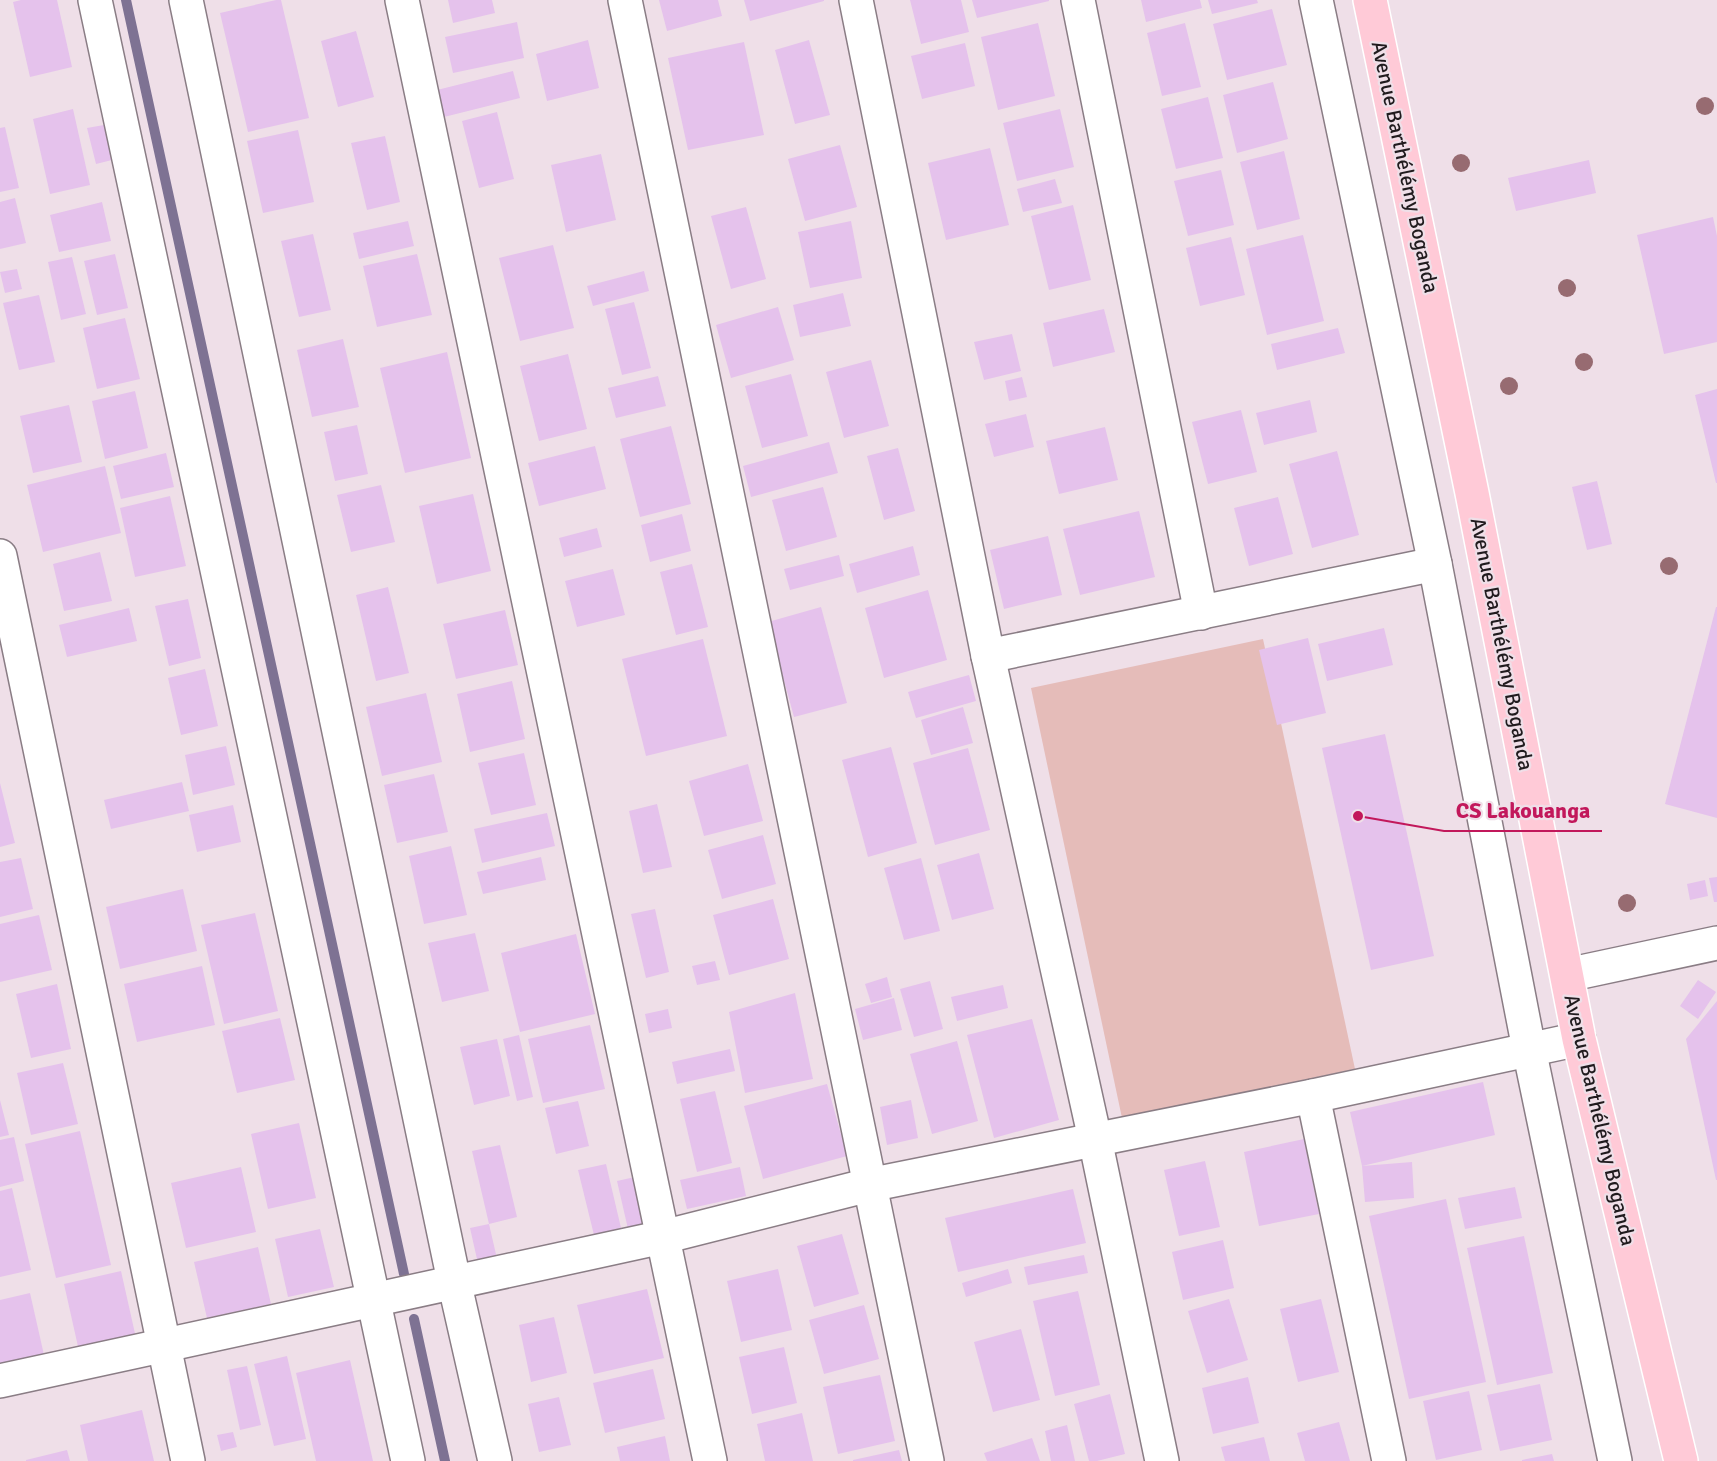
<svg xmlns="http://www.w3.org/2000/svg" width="1717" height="1461" font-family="Signika,sans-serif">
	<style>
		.green { fill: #e5bcb9 }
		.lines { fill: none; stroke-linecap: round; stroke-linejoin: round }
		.stream { stroke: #7e7293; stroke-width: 10 }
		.building { fill: #e5c2ec }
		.minor-casing { stroke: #8a7d85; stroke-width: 36 }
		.major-casing { stroke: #fff; stroke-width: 36 }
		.minor { stroke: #fff; stroke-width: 33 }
		.major { stroke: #ffcad7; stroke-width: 33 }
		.tree { fill: #976b71 }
		.labels { text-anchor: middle; stroke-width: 4.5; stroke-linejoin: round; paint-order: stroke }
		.street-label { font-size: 21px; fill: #201b1e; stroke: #efdfe8 }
		.leader { fill: none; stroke: #c2185b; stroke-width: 2 }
		.callout-dot { fill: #c2185b; stroke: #efdfe8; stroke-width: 2 }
		.callout-label { font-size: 22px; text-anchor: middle; font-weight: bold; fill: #c2185b; stroke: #efdfe8; stroke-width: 4.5; stroke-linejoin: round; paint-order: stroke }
	</style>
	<rect width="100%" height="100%" fill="#efdfe8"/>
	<!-- green -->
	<polygon class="green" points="1263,639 1355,1069 1122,1118 1031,688"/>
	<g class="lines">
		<!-- stream -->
		<g class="stream">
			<polyline points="126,0 404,1274"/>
			<polyline points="414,1319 445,1461"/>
		</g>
	</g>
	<!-- building -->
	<g class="building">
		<polygon points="21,0 57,0 72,67 30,77 13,2"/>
		<polygon points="276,0 281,0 309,118 248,132 220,13"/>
		<polygon points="448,0 492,0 495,13 453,23"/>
		<polygon points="659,0 718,0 722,16 667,31"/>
		<polygon points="744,0 824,0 824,1 750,21"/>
		<polygon points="910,0 961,0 969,32 921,44"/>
		<polygon points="972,0 1049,0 1049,1 977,18"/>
		<polygon points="1141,0 1200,0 1202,8 1146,22"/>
		<polygon points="1208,0 1257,0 1258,3 1212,14"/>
		<polygon points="1272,9 1287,65 1227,80 1213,24"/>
		<polygon points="517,22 524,58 453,73 445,37"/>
		<polygon points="1038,23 1055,96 998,110 981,37"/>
		<polygon points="1185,23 1201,87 1162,96 1147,33"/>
		<polygon points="356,31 374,97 338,107 321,41"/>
		<polygon points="588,40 599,88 547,101 536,54"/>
		<polygon points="809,40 830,115 795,124 775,50"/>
		<polygon points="744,42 764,135 688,150 668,58"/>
		<polygon points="965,43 975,86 922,99 911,56"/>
		<polygon points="513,71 520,98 444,117 437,90"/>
		<polygon points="1273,82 1288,139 1237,153 1223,95"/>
		<polygon points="1208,97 1223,158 1176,169 1161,109"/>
		<polygon points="73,109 90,185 50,194 33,119"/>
		<polygon points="1060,109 1074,167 1017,181 1003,123"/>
		<polygon points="497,112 514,179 479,188 462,121"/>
		<polygon points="104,125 112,160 96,164 87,128"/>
		<polygon points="5,127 19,188 0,192 0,128"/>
		<polygon points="298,130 314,202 263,213 247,141"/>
		<polygon points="385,136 400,202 367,210 351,143"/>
		<polygon points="840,145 857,207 805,221 788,159"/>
		<polygon points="990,148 1009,225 946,240 928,163"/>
		<polygon points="1284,151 1300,219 1257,230 1240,162"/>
		<polygon points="601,154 616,220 566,232 551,165"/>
		<polygon points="1589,160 1596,193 1516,211 1508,178"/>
		<polygon points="1221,170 1234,225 1188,236 1174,181"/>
		<polygon points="1055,179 1062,203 1023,212 1017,189"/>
		<polygon points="15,198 26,243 0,249 0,202"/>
		<polygon points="102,202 111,241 59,252 50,215"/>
		<polygon points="1073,205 1091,280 1049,290 1031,216"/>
		<polygon points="746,207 766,279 731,289 711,216"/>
		<polygon points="1713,217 1717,236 1717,342 1664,354 1637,235"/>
		<polygon points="408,221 414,246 359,259 353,233"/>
		<polygon points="851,221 862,278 810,288 798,232"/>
		<polygon points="313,234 331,310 299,317 281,241"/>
		<polygon points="1303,235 1324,321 1267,335 1246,249"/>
		<polygon points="1231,237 1245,295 1200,306 1186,248"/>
		<polygon points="553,245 574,328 520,341 499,258"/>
		<polygon points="115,254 128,308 97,315 84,261"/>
		<polygon points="417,254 432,315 377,327 363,266"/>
		<polygon points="72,257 86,314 61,320 48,262"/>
		<polygon points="17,269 22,289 5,293 0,272"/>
		<polygon points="644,271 649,291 593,306 587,286"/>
		<polygon points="843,293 851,326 800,337 793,305"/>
		<polygon points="39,295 55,362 19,370 3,303"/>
		<polygon points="634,302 651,368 622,375 605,309"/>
		<polygon points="778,307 794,360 731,378 716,325"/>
		<polygon points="1104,309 1115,352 1053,367 1043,323"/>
		<polygon points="125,318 140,379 97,389 83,328"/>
		<polygon points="1338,328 1345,353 1277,370 1271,344"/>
		<polygon points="1012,334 1021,371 984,380 974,342"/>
		<polygon points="343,339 359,407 312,417 297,350"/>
		<polygon points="447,352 471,458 405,473 380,368"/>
		<polygon points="568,354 587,429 539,441 520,366"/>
		<polygon points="871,360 889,426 844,438 826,372"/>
		<polygon points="791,374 808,436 762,448 745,386"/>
		<polygon points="658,376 666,406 616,418 608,388"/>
		<polygon points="1022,377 1027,397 1009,401 1005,381"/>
		<polygon points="1717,389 1717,483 1716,483 1695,395"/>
		<polygon points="135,391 148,448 105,459 92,401"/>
		<polygon points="1310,400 1317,432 1264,445 1256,413"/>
		<polygon points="69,405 82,462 33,473 20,416"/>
		<polygon points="1241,410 1257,472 1208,484 1192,422"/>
		<polygon points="1026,414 1034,447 994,457 985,424"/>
		<polygon points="357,425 368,474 335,481 324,432"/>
		<polygon points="671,426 691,504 640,517 620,439"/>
		<polygon points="1105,427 1118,480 1059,494 1046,441"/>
		<polygon points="829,442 838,473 751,497 743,466"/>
		<polygon points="595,446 606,489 539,506 528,463"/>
		<polygon points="898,448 915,511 884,520 867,456"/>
		<polygon points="1337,451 1359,535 1312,548 1289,464"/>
		<polygon points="166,453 174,487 121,499 113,466"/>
		<polygon points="105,466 121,533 43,552 27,485"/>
		<polygon points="1597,481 1612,544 1587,550 1572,487"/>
		<polygon points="381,485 395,542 351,552 337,495"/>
		<polygon points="823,487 837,537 786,551 772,500"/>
		<polygon points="473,494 491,571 437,584 419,506"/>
		<polygon points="170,496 186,566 135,577 120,508"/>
		<polygon points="1278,497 1293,554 1249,566 1234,508"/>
		<polygon points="1139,511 1155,577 1080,595 1063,529"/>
		<polygon points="682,514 691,551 650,562 641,525"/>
		<polygon points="597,528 602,547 564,557 559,538"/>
		<polygon points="1048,536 1062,595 1004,609 990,550"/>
		<polygon points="913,546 920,575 857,593 849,564"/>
		<polygon points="100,552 112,601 64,611 53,564"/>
		<polygon points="839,555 844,576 790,590 784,569"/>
		<polygon points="692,564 708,627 676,635 660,572"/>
		<polygon points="613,569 625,615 577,627 565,581"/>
		<polygon points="388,587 409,673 376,681 356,595"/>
		<polygon points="928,590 947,660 884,678 865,608"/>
		<polygon points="188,599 201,658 169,666 155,606"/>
		<polygon points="821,607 847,703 794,717 768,622"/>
		<polygon points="1716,607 1717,607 1717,818 1665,804"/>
		<polygon points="129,608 137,641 67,657 59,625"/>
		<polygon points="505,610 518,665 456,679 443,624"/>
		<polygon points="1384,628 1393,665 1327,681 1318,644"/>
		<polygon points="1308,638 1326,713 1277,725 1259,650"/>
		<polygon points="703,639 727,736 646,756 622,659"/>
		<polygon points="205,669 218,726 181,735 168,678"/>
		<polygon points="969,675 976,701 916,718 908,692"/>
		<polygon points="512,681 525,739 470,752 457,694"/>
		<polygon points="426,693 442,762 382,776 366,707"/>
		<polygon points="963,707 973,743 931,755 921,720"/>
		<polygon points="1385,734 1434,956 1371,970 1322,748"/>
		<polygon points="226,746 235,785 193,795 185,755"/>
		<polygon points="891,747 917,843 868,857 842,760"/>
		<polygon points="968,748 990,830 935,845 913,763"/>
		<polygon points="524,753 536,805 491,815 478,763"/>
		<polygon points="748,764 763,821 704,836 689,781"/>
		<polygon points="434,774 448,832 397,843 384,785"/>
		<polygon points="182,782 189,811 111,829 104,800"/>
		<polygon points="0,783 15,843 0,847"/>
		<polygon points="657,804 672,867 643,873 629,811"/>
		<polygon points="233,805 241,842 197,852 189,815"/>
		<polygon points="547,813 555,846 482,863 474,829"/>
		<polygon points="763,835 776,884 722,899 708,850"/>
		<polygon points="451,846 467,915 424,924 409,856"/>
		<polygon points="979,853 994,909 952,920 937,865"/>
		<polygon points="541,857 546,880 483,894 477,872"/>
		<polygon points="21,858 33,909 0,917 0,862"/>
		<polygon points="921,858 940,931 904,940 884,868"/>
		<polygon points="1717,877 1717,902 1714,902 1709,878"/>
		<polygon points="1705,880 1708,896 1690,900 1687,884"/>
		<polygon points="183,889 197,951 120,969 106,907"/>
		<polygon points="773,899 789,959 729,975 713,915"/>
		<polygon points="655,909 669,972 646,978 631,914"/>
		<polygon points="255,913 278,1011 224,1024 201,925"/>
		<polygon points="39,915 52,970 0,982 0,924"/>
		<polygon points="475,933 489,991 442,1002 428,943"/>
		<polygon points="576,934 595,1014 520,1032 501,953"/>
		<polygon points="715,961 720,980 697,985 692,966"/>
		<polygon points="202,966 215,1025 137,1042 124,984"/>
		<polygon points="887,977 892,997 871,1003 865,984"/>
		<polygon points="1698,980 1716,992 1698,1019 1680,1006"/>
		<polygon points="930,981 943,1029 914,1037 900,989"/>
		<polygon points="57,984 71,1049 31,1058 16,994"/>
		<polygon points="1003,985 1008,1008 957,1021 951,997"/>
		<polygon points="795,993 813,1079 745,1093 729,1012"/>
		<polygon points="894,998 902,1030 863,1040 855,1009"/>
		<polygon points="1717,1001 1717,1180 1716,1180 1686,1039"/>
		<polygon points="668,1009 672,1028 649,1033 645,1014"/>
		<polygon points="280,1018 295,1080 237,1093 222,1031"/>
		<polygon points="1032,1019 1059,1120 994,1138 967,1035"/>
		<polygon points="590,1025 605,1089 543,1103 528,1039"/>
		<polygon points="519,1035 533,1097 517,1101 503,1039"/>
		<polygon points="497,1039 510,1096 474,1105 460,1047"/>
		<polygon points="957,1041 978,1121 932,1134 910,1054"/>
		<polygon points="730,1049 735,1071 677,1084 672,1062"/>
		<polygon points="63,1063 78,1124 31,1135 17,1073"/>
		<polygon points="1483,1082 1495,1135 1362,1166 1412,1162 1414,1198 1365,1202 1362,1166 1350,1112"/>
		<polygon points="827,1084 847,1156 763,1179 744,1106"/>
		<polygon points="715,1091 732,1163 697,1172 680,1099"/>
		<polygon points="0,1100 9,1135 0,1137"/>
		<polygon points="911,1100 918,1138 887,1145 880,1107"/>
		<polygon points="578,1101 589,1146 556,1154 545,1108"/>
		<polygon points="299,1123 316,1198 268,1209 251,1134"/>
		<polygon points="80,1131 111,1265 56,1278 25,1144"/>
		<polygon points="14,1137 24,1181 0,1187 0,1140"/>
		<polygon points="1304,1139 1319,1214 1259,1226 1244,1152"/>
		<polygon points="500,1145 517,1217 489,1224 472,1151"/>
		<polygon points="1205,1161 1220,1227 1179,1236 1164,1170"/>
		<polygon points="606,1164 621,1228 594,1235 578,1170"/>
		<polygon points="241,1167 256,1232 186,1248 171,1183"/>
		<polygon points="740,1167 746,1196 687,1209 680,1180"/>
		<polygon points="635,1177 646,1224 628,1229 617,1181"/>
		<polygon points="1515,1187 1522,1218 1465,1229 1458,1198"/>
		<polygon points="12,1188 31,1270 0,1277 0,1191"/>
		<polygon points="1073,1189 1086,1243 958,1272 945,1218"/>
		<polygon points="1446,1199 1486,1382 1409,1399 1369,1216"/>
		<polygon points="489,1224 498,1263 479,1268 470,1228"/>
		<polygon points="320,1229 334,1287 288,1297 275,1239"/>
		<polygon points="842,1234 859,1294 814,1307 797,1246"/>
		<polygon points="1524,1236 1553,1373 1497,1385 1467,1248"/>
		<polygon points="1223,1240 1234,1288 1183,1300 1172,1252"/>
		<polygon points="258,1247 271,1304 207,1318 194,1262"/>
		<polygon points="1084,1255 1088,1273 1028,1285 1024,1267"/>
		<polygon points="778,1269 792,1330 741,1342 727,1281"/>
		<polygon points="1008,1269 1012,1283 966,1297 962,1283"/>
		<polygon points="121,1271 136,1338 79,1351 64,1284"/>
		<polygon points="647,1289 664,1358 594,1374 577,1305"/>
		<polygon points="1078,1291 1100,1385 1055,1396 1033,1301"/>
		<polygon points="30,1293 44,1355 0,1365 0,1300"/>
		<polygon points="1229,1299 1248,1360 1207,1373 1188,1311"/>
		<polygon points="1321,1299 1339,1372 1298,1382 1280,1309"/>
		<polygon points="864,1305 879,1359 824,1374 809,1320"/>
		<polygon points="554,1317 567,1373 531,1382 519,1325"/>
		<polygon points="1021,1329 1040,1400 993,1412 974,1342"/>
		<polygon points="784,1347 797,1403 752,1414 739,1357"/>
		<polygon points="287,1356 306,1439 274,1446 254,1364"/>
		<polygon points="350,1360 373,1461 316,1461 296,1373"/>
		<polygon points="247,1366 261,1425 240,1430 227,1370"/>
		<polygon points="653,1369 665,1419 605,1433 593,1383"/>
		<polygon points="880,1375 895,1441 838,1454 823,1387"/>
		<polygon points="1248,1377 1259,1423 1213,1434 1202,1388"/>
		<polygon points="1540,1384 1552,1440 1500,1451 1487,1395"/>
		<polygon points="1469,1391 1482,1450 1436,1460 1423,1401"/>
		<polygon points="1110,1394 1125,1454 1097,1461 1089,1461 1074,1404"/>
		<polygon points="559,1397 571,1445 539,1452 528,1404"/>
		<polygon points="142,1410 154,1461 88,1461 80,1425"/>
		<polygon points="802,1413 813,1461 765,1461 757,1424"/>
		<polygon points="1339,1422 1350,1461 1305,1461 1297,1433"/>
		<polygon points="1067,1425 1075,1461 1051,1461 1045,1431"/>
		<polygon points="233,1432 237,1447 221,1451 217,1435"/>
		<polygon points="665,1436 670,1461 620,1461 617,1447"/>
		<polygon points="1264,1437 1270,1461 1225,1461 1221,1447"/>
		<polygon points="1032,1438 1040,1461 987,1461 984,1453"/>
		<polygon points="67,1450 70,1461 26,1461 26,1460"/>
		<polygon points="899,1450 902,1461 853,1461 853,1460"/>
		<polygon points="1552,1454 1554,1461 1522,1461 1522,1460"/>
	</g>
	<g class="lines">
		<!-- minor casing -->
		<g class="minor-casing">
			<g id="minor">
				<polyline points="95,0 408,1461"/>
				<polyline points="186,0 454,1281 495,1461"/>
				<polyline points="402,0 710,1461"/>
				<polyline points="625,0 927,1461"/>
				<polyline points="856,0 988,656 1095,1139 1162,1461"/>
				<polyline points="1078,0 1201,613"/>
				<polyline points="1316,0 1435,564 1529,1049 1615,1461"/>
				<polyline points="0,556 188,1461"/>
				<polyline points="988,656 1435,564"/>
				<polyline points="1567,975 1717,943"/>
				<polyline points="1313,1096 1389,1461"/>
				<polyline points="0,1381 663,1237 869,1185 1313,1096 1579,1039"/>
			</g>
		</g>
		<!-- major casing -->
		<g class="major-casing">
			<polyline id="major" points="1370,0 1472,493 1579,1039 1681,1461"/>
		</g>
		<!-- minor -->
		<use href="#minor" class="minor"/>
		<!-- major -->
		<use href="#major" class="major"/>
	</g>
	<!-- trees -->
	<g class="tree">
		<circle cx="1705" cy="106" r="9"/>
		<circle cx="1461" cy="163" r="9"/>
		<circle cx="1567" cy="288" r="9"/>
		<circle cx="1584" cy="362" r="9"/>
		<circle cx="1509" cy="386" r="9"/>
		<circle cx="1669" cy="566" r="9"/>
		<circle cx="1627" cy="903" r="9"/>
	</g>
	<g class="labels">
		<!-- street labels -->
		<g class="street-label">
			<text transform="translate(1405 167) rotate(78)" y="7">Avenue Barthélémy Boganda</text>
			<text transform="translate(1502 644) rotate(79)" y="7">Avenue Barthélémy Boganda</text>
			<text transform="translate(1600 1120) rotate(77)" y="7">Avenue Barthélémy Boganda</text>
		</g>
	</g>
	<!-- callouts -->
	<path class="leader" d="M1358 816L1444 831H1602"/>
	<circle class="callout-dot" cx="1358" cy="816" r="6"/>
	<g class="callout-label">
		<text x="1523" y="818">CS Lakouanga</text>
	</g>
</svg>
